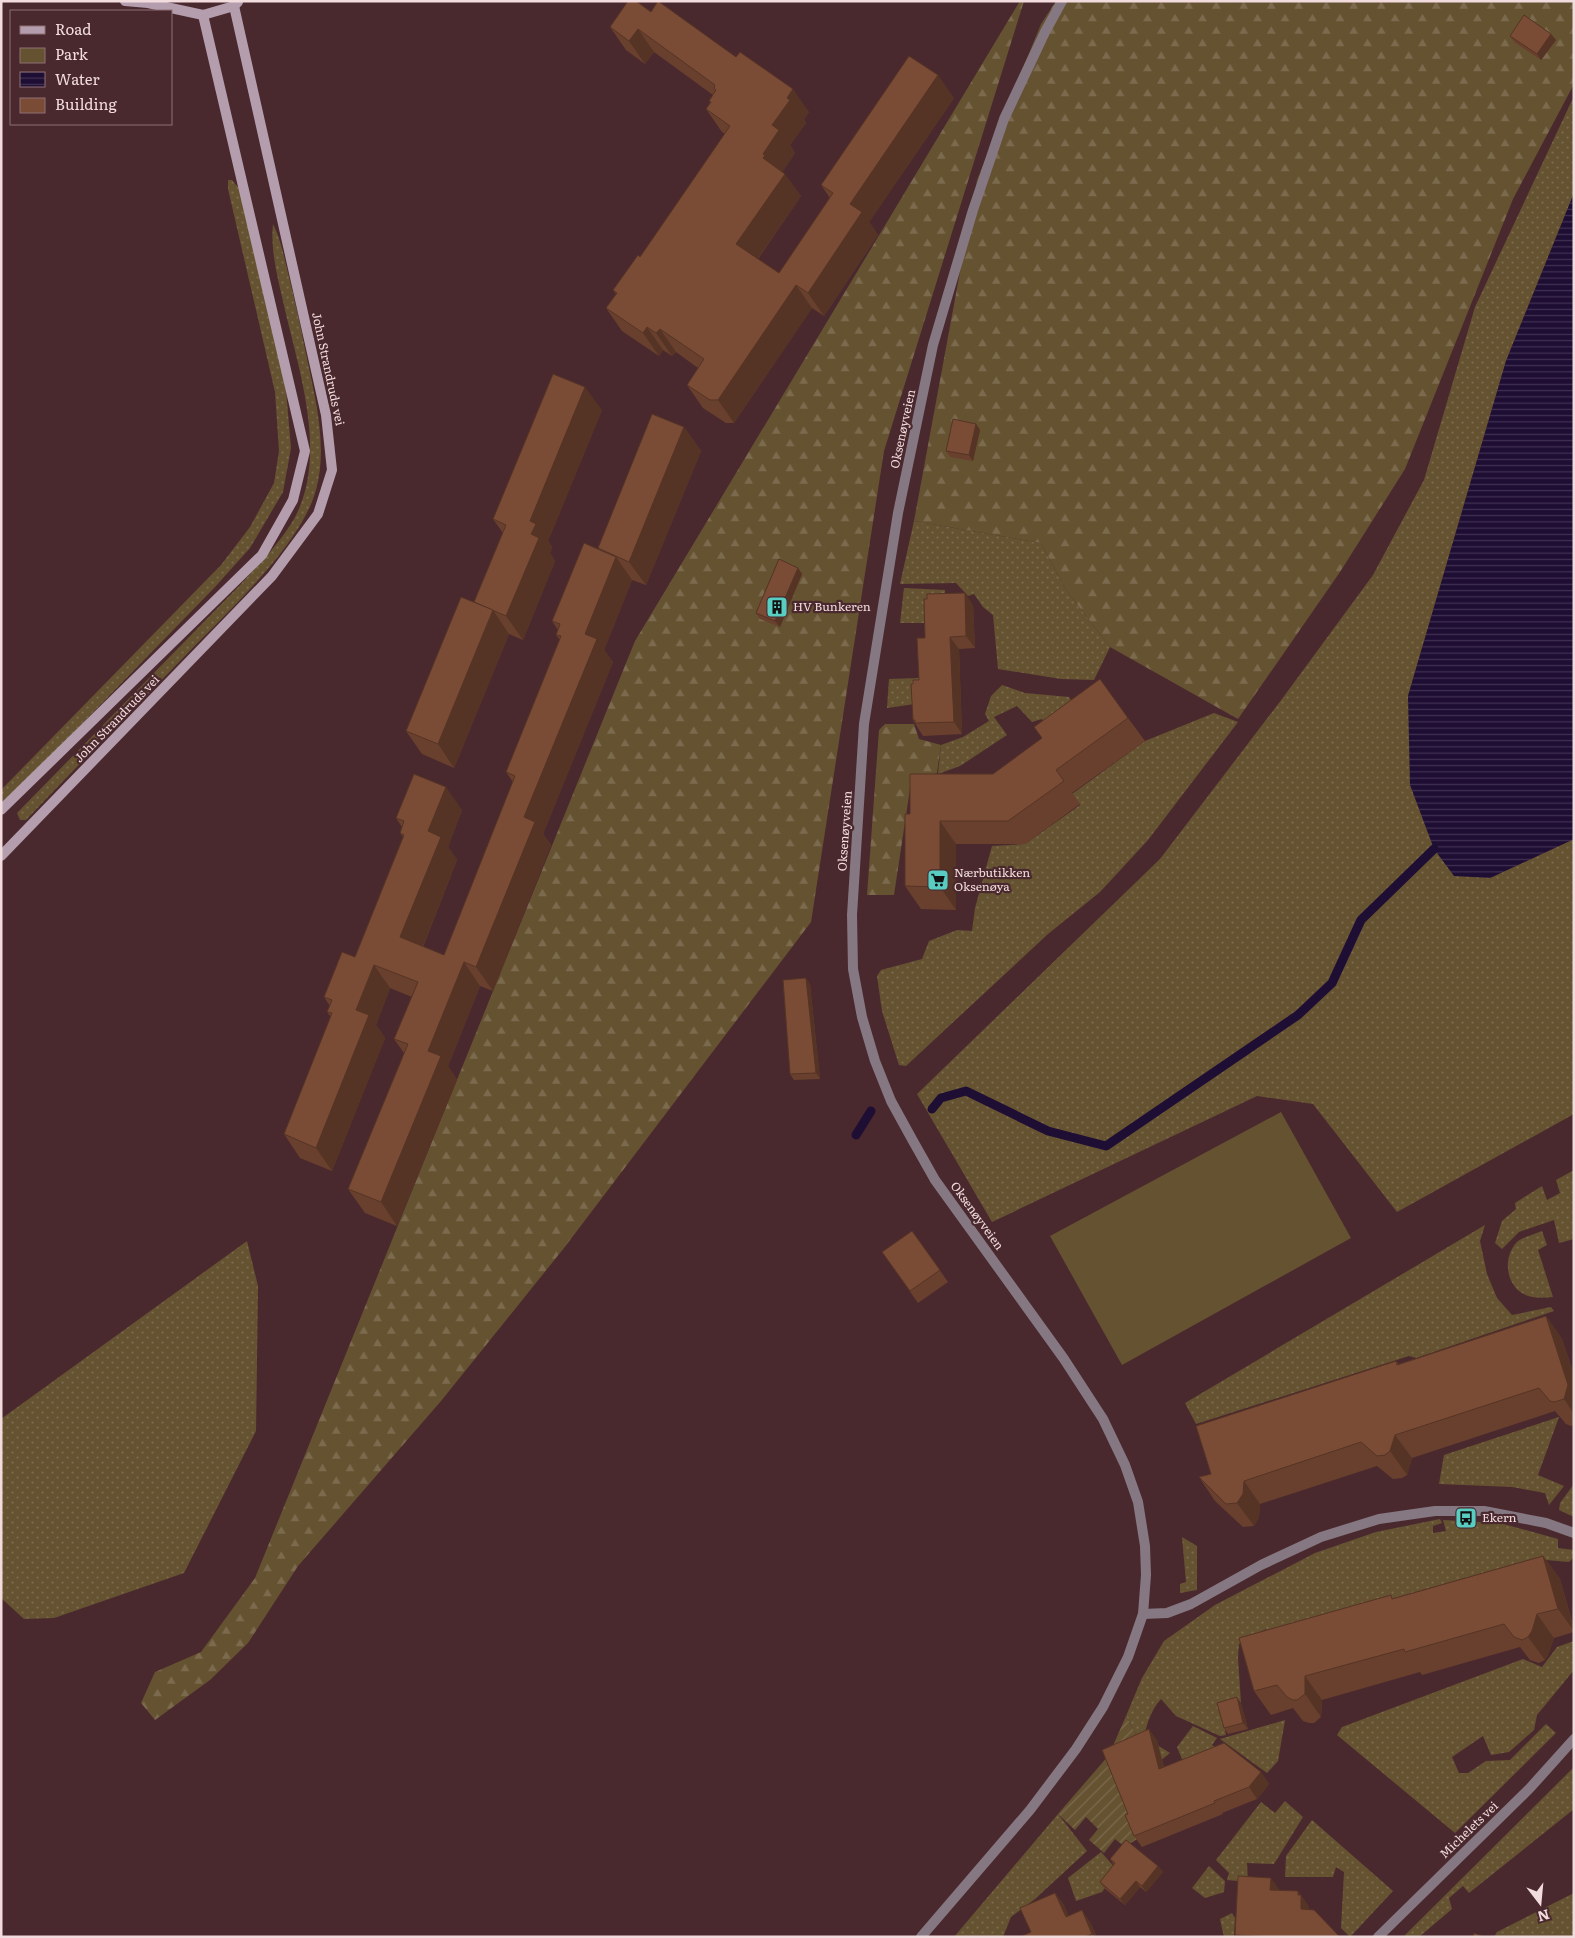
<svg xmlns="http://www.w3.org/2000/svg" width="1575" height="1938" font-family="Literata,serif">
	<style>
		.grass { fill: url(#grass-dots) }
		.forest { fill: url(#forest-firs) }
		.park { fill: #655231 }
		.garden { fill: url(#garden-furrows) }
		.water { fill: url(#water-rules) }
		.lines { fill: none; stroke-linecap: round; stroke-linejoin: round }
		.stream { stroke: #1f0e34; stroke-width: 9 }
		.street { stroke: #867882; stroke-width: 10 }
		.secondary { stroke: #b49eae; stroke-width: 10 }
		.wall { fill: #69402e }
		.shaded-wall { fill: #553425 }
		.building { fill: #7a4b35; stroke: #553425 }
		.labels { text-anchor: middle; stroke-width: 4.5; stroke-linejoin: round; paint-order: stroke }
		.street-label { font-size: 12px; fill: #f2dcde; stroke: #4a292e }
		.poi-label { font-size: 12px; fill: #f2dcde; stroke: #4a292e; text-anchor: start }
	</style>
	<defs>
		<pattern id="grass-dots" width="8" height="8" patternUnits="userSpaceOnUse" patternTransform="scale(1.25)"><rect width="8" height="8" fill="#655231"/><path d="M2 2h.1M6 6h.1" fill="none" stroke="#7c6a4e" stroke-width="1.8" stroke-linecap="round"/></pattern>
		<pattern id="forest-firs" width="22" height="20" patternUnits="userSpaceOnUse" patternTransform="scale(1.25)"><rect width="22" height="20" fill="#655231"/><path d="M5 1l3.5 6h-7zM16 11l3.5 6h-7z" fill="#7c6a4e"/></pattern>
		<pattern id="garden-furrows" width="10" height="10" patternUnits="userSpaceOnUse" patternTransform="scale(1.25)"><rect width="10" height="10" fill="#655231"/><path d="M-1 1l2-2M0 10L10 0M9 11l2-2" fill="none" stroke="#7c6a4e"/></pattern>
		<pattern id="water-rules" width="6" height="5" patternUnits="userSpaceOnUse" patternTransform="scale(1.25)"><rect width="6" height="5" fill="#1f0e34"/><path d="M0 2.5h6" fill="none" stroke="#403051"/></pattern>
	</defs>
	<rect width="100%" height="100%" fill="#4a292e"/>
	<!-- grass -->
	<g class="grass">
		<polygon points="1574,96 1574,193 1506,361 1408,696 1434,849 1490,878 1574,839 1574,1114 1397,1212 1313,1104 1257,1096 992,1222 917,1094 1160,859 1282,699 1373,575 1424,480 1475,307"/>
		<polygon points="228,180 232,180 242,192 286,390 291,448 283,492 250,548 215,587 1,807 1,790 221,565 250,527 274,483 279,451 275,392 228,189"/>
		<path d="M273,224c9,18 12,38 17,57 5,21 10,42 14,63 9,46 25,99 12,146 -16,57 -91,124 -132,167 -53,54 -106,108 -158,163h-6l-3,-7 224,-229c18,-20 39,-41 53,-65 34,-62 6,-145 -9,-209 -6,-28 -15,-57 -12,-86z"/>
		<polygon points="914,521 1041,543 1066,590 1110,647 1094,680 1061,679 998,669 993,615 983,607 974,594 968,596 956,583 900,584"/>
		<polygon points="904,588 945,590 945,600 927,623 900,623"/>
		<polygon points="920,678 915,704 887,708 889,679"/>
		<polygon points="1002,685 1025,693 1069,697 1075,707 1044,722 1042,719 1032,722 1017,706 994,717 1007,735 960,766 938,774 941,745 963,737 989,721 985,714 991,696"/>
		<polygon points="1214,713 1238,722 1148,840 1100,892 1048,934 906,1066 899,1065 882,1011 877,976 881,970 922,959 929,941 957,930 972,931 975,908 992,846 1025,844 1080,805 1072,794 1145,741"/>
		<polygon points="1574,1170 1574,1239 1559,1243 1554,1220 1519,1232 1502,1249 1495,1243 1502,1221 1516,1209 1515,1203 1542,1186 1547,1200 1560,1193 1556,1180"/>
		<polygon points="1485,1225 1480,1241 1487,1274 1497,1298 1512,1315 1551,1307 1554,1311 1416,1358 1409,1356 1196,1424 1185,1403"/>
		<path d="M1542,1231l5,14 -9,5 15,47c-12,1 -24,2 -34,-6 -14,-12 -15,-35 -2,-49 6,-5 18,-8 25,-11z"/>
		<polygon points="247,1241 258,1286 256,1431 184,1573 54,1618 24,1619 1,1598 1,1419"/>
		<polygon points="1559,1417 1538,1475 1564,1486 1549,1505 1545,1493 1512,1487 1439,1484 1444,1455"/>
		<polygon points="1574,1484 1574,1517 1559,1510 1560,1503"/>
		<path d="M1440,1519l2,4 -9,3v7l13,-2 -3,-11 57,3 58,16v9l16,2v7l-5,5 -23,-2 -278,75 -2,-6 -27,15 -1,14 3,45 -20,6 5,26 -6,1 -44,-20 -15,-17c-10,11 -14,24 -17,38l26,16 -10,8 2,21 -36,-66 16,-38 22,-37 51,-36 100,-52 61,-21z"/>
		<polygon points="1182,1537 1197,1546 1197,1590 1180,1593 1180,1584 1186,1582"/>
		<polygon points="1574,1641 1574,1670 1537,1715 1534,1730 1509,1752 1491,1755 1483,1736 1452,1757 1459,1773 1468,1773 1486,1761 1510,1760 1546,1724 1556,1733 1455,1833 1337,1735 1342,1727 1523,1659 1542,1667 1557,1647"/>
		<polygon points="1285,1720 1278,1761 1267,1773 1220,1739"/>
		<polygon points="1193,1726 1217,1738 1212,1745 1227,1757 1186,1769 1177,1747"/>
		<polygon points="1574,1767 1574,1809 1469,1893 1463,1886 1449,1898 1452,1909 1419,1937 1403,1937"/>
		<polygon points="1285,1801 1303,1817 1274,1864 1247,1863 1248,1882 1227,1880 1229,1873 1216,1860 1261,1802 1275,1813"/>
		<polygon points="1058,1814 1087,1851 1035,1899 1011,1917 1003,1937 954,1937"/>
		<polygon points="1312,1820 1393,1891 1350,1937 1341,1928 1344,1872 1336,1867 1333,1877 1285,1877 1286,1856"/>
		<polygon points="1101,1852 1117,1870 1102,1892 1076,1901 1068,1878"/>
		<polygon points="1209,1866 1225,1881 1224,1892 1205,1898 1192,1888"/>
		<polygon points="1574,1893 1574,1937 1494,1937 1497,1932"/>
		<polygon points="1232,1913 1235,1918 1234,1937 1224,1937 1220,1919"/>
	</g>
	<!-- forest -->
	<g class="forest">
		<polygon points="1020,1 1024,1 884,451 811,922 564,1248 441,1401 298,1566 248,1643 210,1680 155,1720 141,1703 155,1672 201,1652 255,1578 635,641"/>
		<polygon points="1056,1 1574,1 1574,84 1513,199 1405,469 1340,572 1238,719 1110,647 1066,590 1041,543 914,521 977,180 1041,24"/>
		<polygon points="885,724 914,724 919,739 941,745 937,773 910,789 894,895 867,895 879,730"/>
	</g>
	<!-- park -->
	<polygon class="park" points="1281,1112 1351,1238 1122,1365 1050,1236"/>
	<!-- garden -->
	<polygon class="garden" points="1126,1716 1162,1782 1137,1839 1125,1847 1115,1839 1104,1853 1089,1840 1098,1829 1086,1817 1075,1830 1058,1814 1109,1755"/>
	<!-- water -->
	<polygon class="water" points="1574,193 1574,839 1490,878 1454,876 1434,849 1410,785 1408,696 1506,361"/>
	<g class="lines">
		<!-- stream -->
		<g class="stream">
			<polyline points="932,1109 941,1098 966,1091 1048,1131 1106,1146 1298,1015 1332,983 1361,920 1434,849"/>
			<polyline points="856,1135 871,1111"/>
		</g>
		<!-- street -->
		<g class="street">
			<polyline points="1143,1614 1167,1613 1191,1604 1261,1565 1321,1537 1379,1519 1435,1511 1484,1511 1546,1523 1574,1533"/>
			<polyline points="921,1937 1030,1810 1076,1749 1103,1707 1128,1657 1143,1614 1146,1575 1145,1546 1138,1502 1125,1465 1103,1419 1064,1359 935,1180 913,1141 891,1101 875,1061 862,1017 853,969 852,915 864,724 898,513 933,345 973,210 1004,119 1045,32 1062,1"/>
			<polyline points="1378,1937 1530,1788 1574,1739"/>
		</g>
		<!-- secondary -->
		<g class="secondary">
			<polyline points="125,1 148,3 203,15 234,6 238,2"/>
			<polyline points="1,810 262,555 293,500 305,451 203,15"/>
			<polyline points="1,856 272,576 318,514 332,470 326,415 234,6"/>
		</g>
	</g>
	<!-- wall -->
	<g class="wall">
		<polygon points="651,12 809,112 804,119 806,123 790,145 795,153 782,172 801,196 758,259 779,273 830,198 821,185 954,98 869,222 878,235 824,316 812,308 734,423 726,423 703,408 687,385 698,368 676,352 672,356 663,350 659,356 622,331 606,308 616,294 613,290 640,257 725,134 722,132 706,109 710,103 709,101 713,95 654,52 645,64 626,50 610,27"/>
		<polygon points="1510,36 1556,40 1541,60 1514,42"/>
		<polygon points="602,410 548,541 552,547 550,553 555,561 523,640 509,634 454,768 422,754 406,731 475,603 503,533 493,519"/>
		<polygon points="976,424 980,430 973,461 950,457 946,451"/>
		<polygon points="684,427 701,451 646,585 632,580 604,650 613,662 543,834 551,845 493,991 480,986 448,1066 457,1080 397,1226 365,1213 348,1189 404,1053 394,1039 412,997 390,988 376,1025 385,1038 332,1171 300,1158 284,1134 331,1017 327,1012 330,1006 324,997 355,957 403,837 400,833 402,827 396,818 462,810 448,847 457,860 423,947 444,955 513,782 506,772 560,640 556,635 558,630 552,621 598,549"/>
		<polygon points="798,568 802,574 780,627 760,619 756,613"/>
		<polygon points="973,605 975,648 959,649 962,734 923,736 913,720 913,684 919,680 925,638"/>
		<polygon points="1128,718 1145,741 1072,793 1080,804 1025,844 956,844 956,910 921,909 905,886 910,814 993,774"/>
		<polygon points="810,984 820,1079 794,1080 790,1074"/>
		<polygon points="912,1231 948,1282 918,1303 882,1252"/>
		<polygon points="1546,1316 1562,1339 1574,1375 1574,1425 1571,1426 1566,1424 1555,1411 1412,1458 1407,1475 1402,1478 1393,1479 1377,1466 1260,1504 1259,1517 1254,1526 1243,1527 1215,1501 1199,1477 1211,1474 1396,1361 1399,1364"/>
		<polygon points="1543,1556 1560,1579 1574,1629 1574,1632 1554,1638 1548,1655 1545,1660 1539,1663 1530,1660 1520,1647 1422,1675 1420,1672 1322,1700 1321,1717 1314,1723 1309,1723 1303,1721 1293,1708 1271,1715 1254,1691 1394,1598"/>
		<polygon points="1241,1703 1248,1729 1228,1734 1224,1728"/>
		<polygon points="1157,1740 1164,1767 1261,1772 1269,1784 1257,1799 1222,1813 1223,1814 1142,1847 1134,1836 1128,1814"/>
		<polygon points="1110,1859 1158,1866 1163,1872 1146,1892 1140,1887 1125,1905 1104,1888 1100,1882 1114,1865"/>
		<polygon points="1279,1889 1279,1890 1298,1891 1309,1907 1309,1910 1340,1937 1236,1937 1235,1935"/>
		<polygon points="1055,1893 1064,1905 1068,1916 1090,1922 1097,1937 1020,1937 1031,1932"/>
	</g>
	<!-- shaded-wall -->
	<g class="shaded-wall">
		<polygon points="638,29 654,52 645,64 629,41"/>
		<polygon points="1551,34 1556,40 1541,60 1537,54"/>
		<polygon points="938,75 954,98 869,222 878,235 824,316 808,293 850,204"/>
		<polygon points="793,89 809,112 804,119 806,123 790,145 795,153 780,176 763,158 763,154 772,125 787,98"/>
		<polygon points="785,174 801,196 752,267 736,244"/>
		<polygon points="796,285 812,308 734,423 718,400"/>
		<polygon points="647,327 663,350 659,356 643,333"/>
		<polygon points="660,329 676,352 672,356 656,333"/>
		<polygon points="585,387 602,410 548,541 552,547 550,553 555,561 523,640 506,616 531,534 530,521"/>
		<polygon points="976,424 980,430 973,461 969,455"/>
		<polygon points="684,427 701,451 646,585 629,562"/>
		<polygon points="616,557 632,580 604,650 613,662 543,834 551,845 493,991 476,967 524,817 585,634"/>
		<polygon points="798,568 802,574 780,627 775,621"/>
		<polygon points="965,593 973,605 975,648 966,636"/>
		<polygon points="493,610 509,634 454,768 438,744"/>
		<polygon points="950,637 959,649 962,734 954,722"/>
		<polygon points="446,787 462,810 448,847 457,860 417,961 400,937 428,831"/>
		<polygon points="940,821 956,844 956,910 940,887"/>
		<polygon points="464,962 480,986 448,1066 457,1080 397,1226 381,1202 428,1051"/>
		<polygon points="374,965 390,988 376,1025 385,1038 332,1171 316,1148 356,1010"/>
		<polygon points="806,978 810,984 820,1079 816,1073"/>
		<polygon points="1546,1316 1562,1339 1574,1375 1574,1414 1564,1399"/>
		<polygon points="1395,1435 1412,1458 1407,1475 1390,1451"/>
		<polygon points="1244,1481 1260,1504 1259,1517 1254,1526 1237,1503"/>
		<polygon points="1543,1556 1560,1579 1574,1631 1558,1609"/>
		<polygon points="1537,1614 1554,1638 1548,1655 1545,1660 1528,1637"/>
		<polygon points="1305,1676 1322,1700 1321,1717 1305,1694"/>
		<polygon points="1237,1697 1241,1703 1248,1729 1243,1723"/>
		<polygon points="1149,1729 1157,1740 1167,1781 1159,1769"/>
		<polygon points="1261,1772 1269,1784 1257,1799 1249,1787"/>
		<polygon points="1158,1866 1163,1872 1146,1892 1142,1886"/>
		<polygon points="1271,1878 1279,1889 1279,1902 1270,1890"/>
		<polygon points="1136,1881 1140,1887 1125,1905 1120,1899"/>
		<polygon points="1298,1891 1309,1907 1309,1921 1301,1909 1298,1895"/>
		<polygon points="1055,1893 1064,1905 1074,1929 1066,1917"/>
		<polygon points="1082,1910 1090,1922 1097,1937 1095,1937 1092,1934"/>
	</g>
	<!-- building -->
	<g class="building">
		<polygon points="628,1 636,1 651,12 658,1 736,57 740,52 793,89 787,98 790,100 772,125 779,130 763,154 765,155 763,158 785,174 736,244 779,273 833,193 821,185 909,56 938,75 850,204 862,212 808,293 796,285 718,400 710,400 687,385 704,359 660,329 656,333 647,327 643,333 606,308 617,293 613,290 638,255 640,257 730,126 706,109 711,102 709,101 716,90 714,88 715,85 638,29 629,41 610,27"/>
		<polygon points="1524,15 1551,34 1537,54 1510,36"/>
		<polygon points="553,374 585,387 530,521 536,524 531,534 539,538 506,616 474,602 506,525 493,519"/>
		<polygon points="652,414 684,427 629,562 598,548"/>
		<polygon points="953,419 976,424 969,455 946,451"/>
		<polygon points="584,543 616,557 585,634 597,639 524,817 535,822 476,967 464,962 428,1051 441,1056 381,1202 348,1189 408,1044 394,1039 418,982 374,965 356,1010 369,1015 316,1148 284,1134 332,1013 327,1012 332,1000 324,997 342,952 355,957 404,835 400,833 404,821 396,818 414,774 446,787 428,831 441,837 400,937 444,955 515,776 506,772 561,636 556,635 560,624 552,621"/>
		<polygon points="779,559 798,568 775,621 756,613"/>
		<polygon points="965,593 966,636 950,637 954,722 915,723 915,720 913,720 911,684 913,684 913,680 919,680 917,638 925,638 924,599 927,599 927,594"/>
		<polygon points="461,597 493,610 438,744 406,731"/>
		<polygon points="1100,679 1128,718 1056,770 1064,781 1008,821 940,821 940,887 905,886 905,814 910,814 910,774 993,774 1042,738 1034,727"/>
		<polygon points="806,978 816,1073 790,1074 783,980"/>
		<polygon points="912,1231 940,1270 910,1291 882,1252"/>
		<polygon points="1546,1316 1568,1385 1564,1399 1554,1402 1550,1401 1539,1388 1395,1435 1390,1451 1385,1455 1377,1456 1361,1442 1244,1481 1243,1494 1237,1503 1226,1504 1199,1477 1211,1474 1196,1426 1396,1361 1397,1365"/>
		<polygon points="1543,1556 1558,1609 1537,1614 1532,1631 1528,1637 1522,1640 1514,1637 1504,1624 1405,1652 1404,1649 1305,1676 1305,1694 1297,1700 1293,1700 1287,1697 1277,1685 1254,1691 1239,1638 1391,1595 1392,1599"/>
		<polygon points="1237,1697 1243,1723 1224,1728 1217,1703"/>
		<polygon points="1149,1729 1159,1769 1224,1743 1261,1772 1249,1787 1214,1801 1215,1803 1134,1836 1125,1815 1128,1814 1102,1750"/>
		<polygon points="1126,1840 1158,1866 1142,1886 1136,1881 1120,1899 1100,1882 1115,1863 1110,1859"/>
		<polygon points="1238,1876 1271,1878 1270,1890 1298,1891 1298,1895 1301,1895 1301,1909 1314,1910 1340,1937 1271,1937 1235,1935"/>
		<polygon points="1055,1893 1066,1917 1082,1910 1092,1934 1085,1937 1020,1937 1031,1932 1020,1908"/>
		<polygon points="1474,1933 1485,1937 1473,1937"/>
	</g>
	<!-- icons -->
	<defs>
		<g id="building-square" transform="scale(1.125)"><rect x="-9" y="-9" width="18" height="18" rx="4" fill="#57cec1" stroke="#4a292e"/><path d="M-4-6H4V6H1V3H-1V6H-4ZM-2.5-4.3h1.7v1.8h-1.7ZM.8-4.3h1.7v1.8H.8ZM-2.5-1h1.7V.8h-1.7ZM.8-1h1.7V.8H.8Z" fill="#111"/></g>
		<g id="supermarket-square" transform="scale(1.125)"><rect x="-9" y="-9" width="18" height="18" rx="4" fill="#57cec1" stroke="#4a292e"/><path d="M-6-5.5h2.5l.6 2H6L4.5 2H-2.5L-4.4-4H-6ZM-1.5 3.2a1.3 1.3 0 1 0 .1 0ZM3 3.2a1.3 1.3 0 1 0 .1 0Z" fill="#111"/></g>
		<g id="bus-square" transform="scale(1.125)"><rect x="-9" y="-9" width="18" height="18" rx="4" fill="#57cec1" stroke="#4a292e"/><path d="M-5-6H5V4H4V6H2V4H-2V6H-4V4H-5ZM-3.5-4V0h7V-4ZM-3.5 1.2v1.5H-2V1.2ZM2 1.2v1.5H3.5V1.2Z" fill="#111"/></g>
	</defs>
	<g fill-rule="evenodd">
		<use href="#building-square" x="777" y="607"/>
		<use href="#supermarket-square" x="938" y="880"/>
		<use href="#bus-square" x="1466" y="1518"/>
	</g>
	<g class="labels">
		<!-- street labels -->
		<g class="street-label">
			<text transform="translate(328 369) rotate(78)" y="4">John Strandruds vei</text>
			<text transform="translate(903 429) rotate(-78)" y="4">Oksenøyveien</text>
			<text transform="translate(117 719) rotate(-46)" y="4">John Strandruds vei</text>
			<text transform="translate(845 831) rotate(-86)" y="4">Oksenøyveien</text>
			<text transform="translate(977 1216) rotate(54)" y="4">Oksenøyveien</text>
			<text transform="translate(1469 1830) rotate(-44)" y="4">Michelets vei</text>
		</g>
		<!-- poi labels -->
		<g class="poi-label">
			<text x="793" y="611">HV Bunkeren</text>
			<text x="954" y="877">Nærbutikken<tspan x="954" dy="14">Oksenøya</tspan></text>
			<text x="1482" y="1522">Ekern</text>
		</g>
	</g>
	<!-- border -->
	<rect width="1575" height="1938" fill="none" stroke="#f2dcde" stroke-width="5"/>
	<!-- legend -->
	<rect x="10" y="10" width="162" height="115" fill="#4a292e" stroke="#8d7174"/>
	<rect x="20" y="26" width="25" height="8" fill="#b49eae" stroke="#8d7174"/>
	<text x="55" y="35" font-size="15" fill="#f2dcde">Road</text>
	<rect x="20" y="48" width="25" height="15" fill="#655231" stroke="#8d7174"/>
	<text x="55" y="60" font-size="15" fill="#f2dcde">Park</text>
	<rect x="20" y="72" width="25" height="15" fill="url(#water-rules)" stroke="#8d7174"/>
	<text x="55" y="85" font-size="15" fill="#f2dcde">Water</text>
	<rect x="20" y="98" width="25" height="15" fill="#7a4b35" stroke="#8d7174"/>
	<text x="55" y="110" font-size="15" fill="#f2dcde">Building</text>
	<!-- north arrow -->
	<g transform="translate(1540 1903) rotate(164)" stroke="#4a292e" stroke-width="4" paint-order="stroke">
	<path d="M0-4L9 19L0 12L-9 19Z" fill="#f2dcde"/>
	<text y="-8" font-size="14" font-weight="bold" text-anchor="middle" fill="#f2dcde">N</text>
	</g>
</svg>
